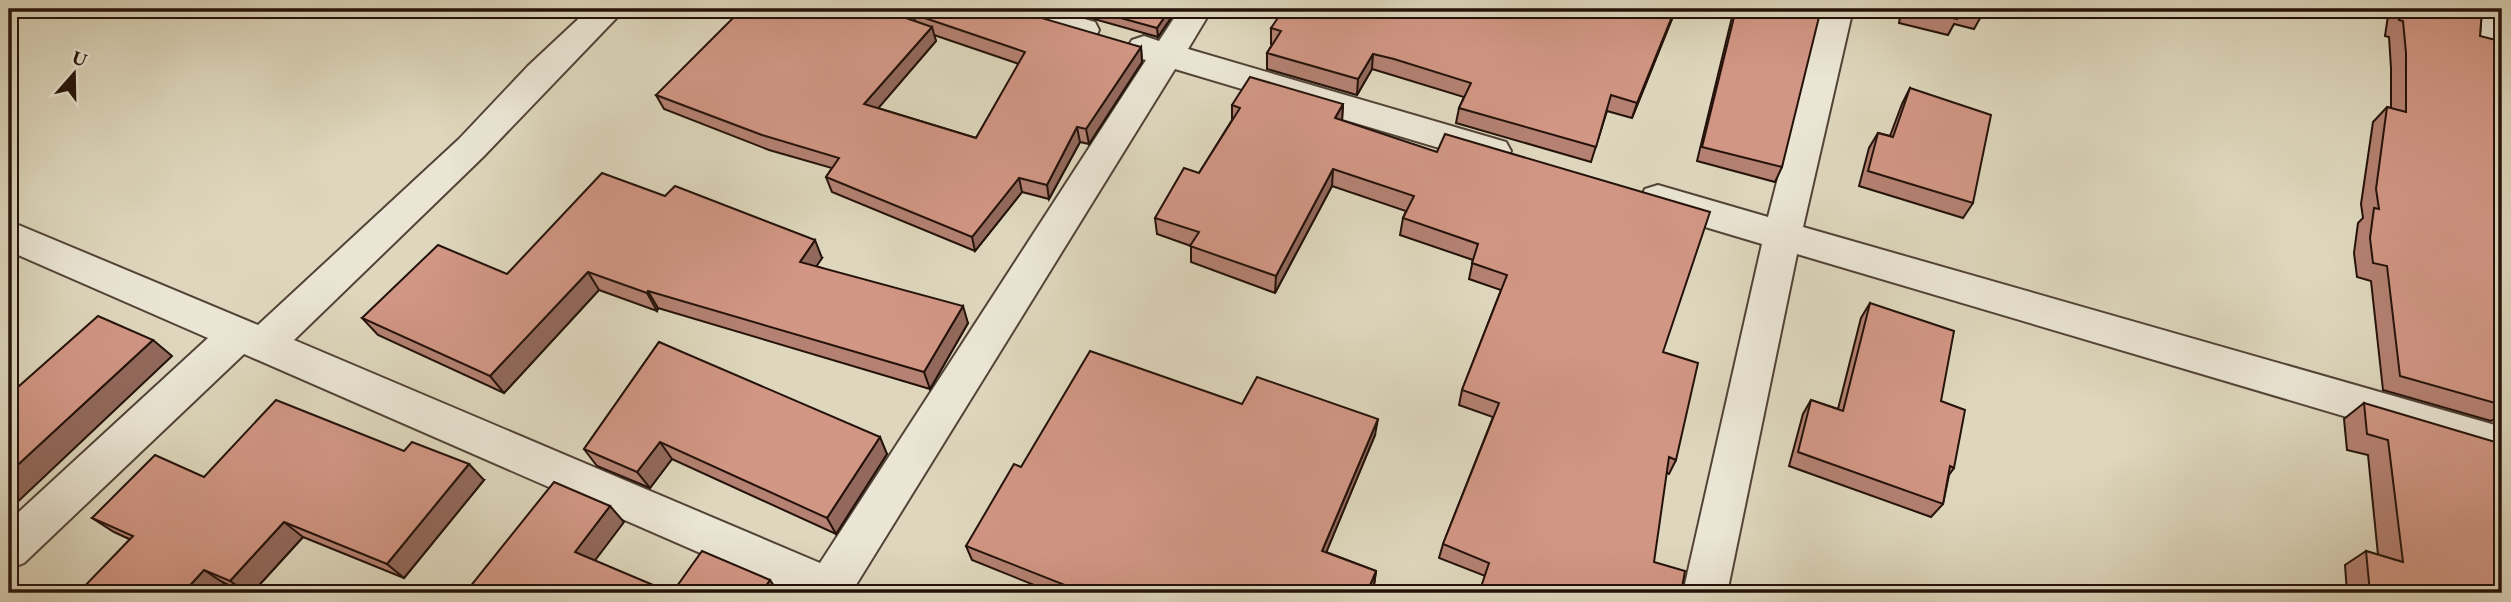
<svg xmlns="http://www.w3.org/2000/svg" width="2511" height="602" font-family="'EB Garamond',serif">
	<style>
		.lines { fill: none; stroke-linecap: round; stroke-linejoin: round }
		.minor-casing { stroke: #524337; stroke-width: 4 }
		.minor { fill: #eae5d4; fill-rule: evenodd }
		.wall { fill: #b48172; stroke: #24120a; stroke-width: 2; fill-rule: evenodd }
		.shaded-wall { fill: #92695c; stroke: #24120a; stroke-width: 2 }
		.building { fill: #d19684; stroke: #24120a; stroke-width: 2 }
	</style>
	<rect width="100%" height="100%" fill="#ded7bd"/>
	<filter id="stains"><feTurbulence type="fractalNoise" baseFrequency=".00286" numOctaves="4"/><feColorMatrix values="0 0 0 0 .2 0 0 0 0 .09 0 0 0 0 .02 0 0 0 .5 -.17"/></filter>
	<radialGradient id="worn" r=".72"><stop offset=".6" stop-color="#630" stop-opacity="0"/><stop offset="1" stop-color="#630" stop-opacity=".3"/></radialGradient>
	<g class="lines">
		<!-- minor casing -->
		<g class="minor-casing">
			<g id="minor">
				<polygon points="589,9 625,9 483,157 294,340 820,563 1146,60 1132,56 1127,48 1132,40 1144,36 1159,41 1180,9 1212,9 1188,49 1506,142 1511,151 1506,160 1493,164 1175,69 851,593 792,593 244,354 24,563 9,569 9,521 208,338 9,251 9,221 258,325 459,139 528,66"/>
				<polygon points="995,9 1049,9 1095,22 1099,30 1095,38 1083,41 1000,17"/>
				<polygon points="1783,9 1853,9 1803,227 2502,427 2502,463 1797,254 1727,593 1683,593 1762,244 1645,209 1640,199 1645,189 1658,185 1768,217 1817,25 1788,17"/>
				<polygon points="2476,9 2502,9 2502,77 2490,73 2485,65"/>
			</g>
		</g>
		<!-- minor -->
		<use href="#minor" class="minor"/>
	</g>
	<!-- wall -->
	<g class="wall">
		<polygon points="1093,9 1177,9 1158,37 1094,19"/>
		<polygon points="1676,9 1632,118 1607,111 1591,162 1456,123 1459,108 1464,97 1392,75 1372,69 1357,95 1267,69 1267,53 1272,45 1271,44 1271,28 1368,13"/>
		<polygon points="1734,9 1793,9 1782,167 1775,182 1697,161"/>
		<polygon points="1894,9 1984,9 1983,13 1974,29 1954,24 1948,35 1899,23 1901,11"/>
		<polygon points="2389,9 2482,9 2480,36 2498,51 2502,57 2502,414 2491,421 2383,390 2371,281 2357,277 2354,253 2358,223 2363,218 2361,204 2373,122 2387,107 2391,108 2391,68 2389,37 2385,36"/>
		<path d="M913,14l228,33 1,15 -53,82 -9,-2 -31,57 -27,-7 -47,59 -143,-59 -6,-15 6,-9 -63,-18 -105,-41 -8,-14 259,-74zM934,35l85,29 -43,74 -98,-30 58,-67z"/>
		<polygon points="1910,88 1973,203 1963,218 1859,186 1869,148 1878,133 1890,136 1902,104"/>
		<polygon points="1343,104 1342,120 1663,352 1676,460 1669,474 1667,473 1485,576 1439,558 1443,544 1493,417 1459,405 1462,390 1501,290 1469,279 1473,260 1400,235 1403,218 1406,211 1332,186 1275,293 1191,262 1191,246 1157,234 1155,218 1199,173 1232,120 1232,105"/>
		<polygon points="822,258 816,266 968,323 930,389 658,308 657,311 599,290 504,393 378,335 362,318 507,274"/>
		<polygon points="1870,303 1941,401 1954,468 1949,475 1943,504 1931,517 1789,466 1803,414 1811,400 1838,409 1861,318"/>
		<polygon points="659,342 887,454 836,534 672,459 650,488 597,466 584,449"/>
		<polygon points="2364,403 2502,593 2347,593 2345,565 2366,551 2378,555 2368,455 2347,450 2344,419"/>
		<polygon points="1375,435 1326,552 1376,571 1374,585 1370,593 1054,593 972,560 966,546 1021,467"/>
		<polygon points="204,477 484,480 404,578 303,537 252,593 246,593 114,532 92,518"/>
	</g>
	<!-- shaded-wall -->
	<g class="shaded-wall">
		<polygon points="1170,9 1177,9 1158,37 1157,28"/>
		<polygon points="1675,9 1676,9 1632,118 1637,103"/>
		<polygon points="932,27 936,41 869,119 864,104"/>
		<polygon points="1141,47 1142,62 1089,144 1086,129"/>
		<polygon points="1373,54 1372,69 1357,95 1358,79"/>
		<polygon points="1343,104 1342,121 1335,118"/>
		<polygon points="1077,127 1080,142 1049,199 1047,185"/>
		<polygon points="1333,169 1332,186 1275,293 1276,276"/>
		<polygon points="1019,178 1022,192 975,251 972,237"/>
		<polygon points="815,240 822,258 808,279 800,262"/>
		<polygon points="588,272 599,290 504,393 490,376"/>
		<polygon points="648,291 658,308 657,311 647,293"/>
		<polygon points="963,306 968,323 930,389 924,372"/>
		<polygon points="153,340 172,356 9,510 9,473"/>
		<polygon points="1378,419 1375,435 1321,565 1322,551"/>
		<polygon points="880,437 887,454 836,534 827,518"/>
		<polygon points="660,442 672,459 650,488 637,472"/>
		<polygon points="469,464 484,480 404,578 387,564"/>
		<polygon points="610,506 624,522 590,567 575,552"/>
		<polygon points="284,522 303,537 252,593 248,593 230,581"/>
		<polygon points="204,570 225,584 217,593 183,593"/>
		<polygon points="1376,571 1374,585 1370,593 1367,593"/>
		<polygon points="770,580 779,593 761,593"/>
	</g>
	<!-- building -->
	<g class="building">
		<polygon points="742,9 880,9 932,27 864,104 976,138 1025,52 913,14 918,9 1011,9 1141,47 1086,129 1077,127 1047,185 1019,178 972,237 826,177 839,158 762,135 656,95"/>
		<polygon points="1093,9 1170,9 1157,28 1092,10"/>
		<polygon points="1284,9 1355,9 1368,13 1370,9 1675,9 1637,103 1611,95 1596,147 1459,108 1471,83 1394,59 1373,54 1358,79 1267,53 1281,31 1271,28"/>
		<polygon points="1736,9 1793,9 1819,17 1782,167 1702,147"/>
		<polygon points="1914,9 1958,9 1957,19"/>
		<polygon points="1966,9 1984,9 1983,13"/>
		<polygon points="2400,9 2482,9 2480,36 2496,40 2498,51 2502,57 2502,405 2400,376 2387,266 2373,263 2370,238 2374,208 2379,209 2376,189 2387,107 2406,112 2406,53 2403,21 2399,20"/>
		<polygon points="1250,77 1343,104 1335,118 1437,152 1445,134 1710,212 1663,352 1698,363 1676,460 1669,457 1654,562 1685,571 1681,593 1479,593 1489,563 1443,544 1499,403 1462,390 1507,275 1472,263 1478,244 1403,218 1414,196 1333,169 1276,276 1190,246 1199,232 1155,218 1184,168 1199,173 1240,108 1232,105"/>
		<polygon points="1910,88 1991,115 1973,203 1868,171 1878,133 1893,137"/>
		<polygon points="602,173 665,196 675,186 815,240 800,262 963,306 924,372 648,291 647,293 588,272 490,376 362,318 438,245 507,274"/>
		<polygon points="1870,303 1954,331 1941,401 1965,410 1954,468 1950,466 1943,504 1798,452 1811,400 1843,411"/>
		<polygon points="98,316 153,340 9,473 9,395"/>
		<polygon points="659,342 880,437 827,518 660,442 637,472 584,449"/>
		<polygon points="1090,351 1242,404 1257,377 1378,419 1322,551 1376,571 1367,593 1085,593 966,546 1014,464 1021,467"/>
		<polygon points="276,400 404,451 412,442 469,464 387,564 284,522 230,581 204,570 183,593 78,593 133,536 92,518 155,455 204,477"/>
		<polygon points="2364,403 2502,444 2502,593 2370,593 2366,551 2403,562 2388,440 2367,434"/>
		<polygon points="554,482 610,506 575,552 672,593 702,551 770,580 761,593 465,593"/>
	</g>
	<!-- margin -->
	<rect width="2511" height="602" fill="none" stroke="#ded7bd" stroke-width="35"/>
	<rect x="10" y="10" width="2490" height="581" fill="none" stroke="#24120a" stroke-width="3.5"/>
	<rect x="18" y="18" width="2476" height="567" fill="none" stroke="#24120a" stroke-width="2"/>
	<!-- north arrow -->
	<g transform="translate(74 74) rotate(20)" stroke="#eae5d4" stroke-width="5" paint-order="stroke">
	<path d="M0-5L12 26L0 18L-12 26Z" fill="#24120a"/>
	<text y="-10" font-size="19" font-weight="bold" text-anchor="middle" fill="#24120a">U</text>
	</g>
	<rect width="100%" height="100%" filter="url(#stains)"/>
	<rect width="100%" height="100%" fill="url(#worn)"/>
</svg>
